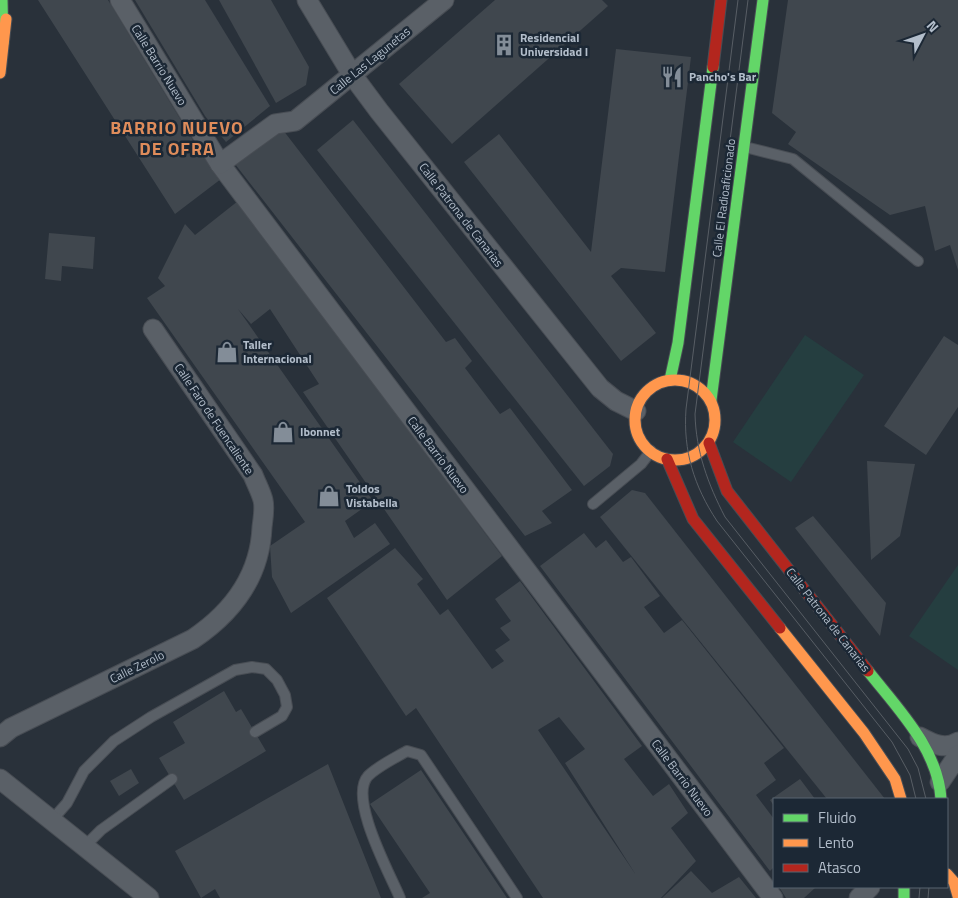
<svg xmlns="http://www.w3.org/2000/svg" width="958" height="898" font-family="'Titillium Web',sans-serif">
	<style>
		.green { fill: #253e40 }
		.building { fill: #40474e; fill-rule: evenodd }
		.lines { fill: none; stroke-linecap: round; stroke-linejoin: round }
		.lane-casing { stroke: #484d54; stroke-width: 12 }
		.street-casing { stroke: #484d54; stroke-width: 21 }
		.fast-casing { stroke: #484d54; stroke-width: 13 }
		.slow-casing { stroke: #484d54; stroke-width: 13 }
		.jam-casing { stroke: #484d54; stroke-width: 13 }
		.lane { stroke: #5a6067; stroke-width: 10 }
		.street { stroke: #5a6067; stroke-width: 19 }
		.fast { stroke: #63d668; stroke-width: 11 }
		.slow { stroke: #ff974d; stroke-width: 11 }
		.jam { stroke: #b3261e; stroke-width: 11 }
		.tram { stroke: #585e65; stroke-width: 1 }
		.labels { text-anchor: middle; stroke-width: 5; stroke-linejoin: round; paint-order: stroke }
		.poi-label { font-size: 12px; font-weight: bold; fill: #b3becb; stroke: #1c2835; text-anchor: start }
		.street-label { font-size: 12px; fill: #b3becb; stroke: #1c2835 }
		.district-label { font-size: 18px; font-weight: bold; letter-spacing: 1px; fill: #de8c5b; stroke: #1c2835 }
	</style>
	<rect width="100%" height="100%" fill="#29313a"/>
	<!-- green -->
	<g class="green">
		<polygon points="805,335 864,375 791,482 733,442"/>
		<polygon points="958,565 958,670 909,636"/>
	</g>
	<!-- building -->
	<g class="building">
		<polygon points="38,0 108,0 202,155 221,179 175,214"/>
		<polygon points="135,0 205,0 270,106 226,142 205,116"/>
		<polygon points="219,0 271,0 309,67 306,85 276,103"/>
		<polygon points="495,0 602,0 608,6 452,144 399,84"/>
		<polygon points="788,0 958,0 958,270 950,245 935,251 925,206 890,215 788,144 796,132 772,113"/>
		<polygon points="616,49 691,57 665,272 621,268 611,276 656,333 621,361 464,162 499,134 591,252"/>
		<polygon points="353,120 613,454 610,466 584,486 317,150"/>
		<polygon points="283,130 446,342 455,338 472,361 465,368 500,414 510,408 572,490 542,511 552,523 525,536 235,164"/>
		<polygon points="238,201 502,556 447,600 303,392 319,384 270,309 251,324 238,309 373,501 345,521 354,538 375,523 390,544 291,613 272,577 270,546 305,522 147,298 165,286 158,278 185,224 195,235"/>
		<polygon points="49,233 95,237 93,269 62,266 61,281 45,279"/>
		<polygon points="944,336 958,345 958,407 926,455 884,426"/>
		<polygon points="867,461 915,464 900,536 871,560"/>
		<polygon points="632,490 645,493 885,799 827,799 600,517"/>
		<polygon points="813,516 886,603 880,636 795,528"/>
		<polygon points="584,533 596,548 606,540 623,562 631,557 660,596 644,607 664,633 682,620 784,748 764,763 776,780 756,795 774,819 774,867 770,871 540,566"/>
		<path d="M395,548l28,31 -6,5 23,31 8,-6 44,60 12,-8 -9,-11 15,-10 -10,-12 11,-7 -16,-22 25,-18 122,165 -18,13 29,37 16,-12 19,29 -17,15 25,33 -35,37h-118l-127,-190 -10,8 -79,-118zM559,717l26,32 -20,14 71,112 -98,-145z"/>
		<polygon points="224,691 236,712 241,709 266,751 184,800 159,758 185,743 173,722"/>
		<polygon points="328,764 381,898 220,898 215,889 201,898 175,851"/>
		<polygon points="131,769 139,783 119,796 110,781"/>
		<polygon points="421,770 507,898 422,898 430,893 370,804"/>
		<polygon points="800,779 815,799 774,799 774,806 770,800"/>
		<polygon points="691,871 712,893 739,877 756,898 662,898"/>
		<polygon points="779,887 816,887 804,898 786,898"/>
	</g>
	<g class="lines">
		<!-- lane casing -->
		<g class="lane-casing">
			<g id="lane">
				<polyline points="745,147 793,159 918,261"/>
				<polyline points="593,504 641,464 651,451"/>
				<polyline points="52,820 67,803 84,771 114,741 151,717 235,670 252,667 266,669 277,680 285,695 287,707 282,716 255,732"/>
				<polyline points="84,847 101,830 172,779"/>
				<path d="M400,898c-10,-24 -52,-100 -32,-122 10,-10 27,-18 39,-25l14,4 96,143"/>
			</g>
		</g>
		<!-- street casing -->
		<g class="street-casing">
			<g id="street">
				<polyline points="120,0 220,164 773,898"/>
				<polyline points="307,0 353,76 379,111 600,388 616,401 636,411"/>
				<polyline points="220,164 275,124 295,121 444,0"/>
				<path d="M0,737l11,-9 182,-89c40,-27 67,-63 69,-112 1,-8 3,-19 1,-27 -2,-8 -7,-17 -10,-25l-100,-146"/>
				<path d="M920,737c13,7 25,13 38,5"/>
				<polyline points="0,779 149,898"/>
				<polyline points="940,782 958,755"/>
				<polyline points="859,898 870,887"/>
			</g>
		</g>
		<!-- fast casing -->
		<g class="fast-casing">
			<g id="fast">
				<polyline points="2,0 3,43"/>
				<polyline points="670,380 678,343 713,67"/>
				<polyline points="711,400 763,0"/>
				<path d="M868,671c30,38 70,78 73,128"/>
				<polyline points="904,887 904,898"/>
			</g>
		</g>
		<!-- slow casing -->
		<g class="slow-casing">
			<g id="slow">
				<polyline points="0,73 6,19"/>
				<circle cx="675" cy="420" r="40"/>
				<polyline points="780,628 864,733 895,779 901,799"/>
				<polyline points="947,874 954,882 958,896"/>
			</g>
		</g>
		<!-- jam casing -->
		<g class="jam-casing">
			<g id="jam">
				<polyline points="713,67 721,0"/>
				<polyline points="709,443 727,491 868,671"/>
				<polyline points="667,459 693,519 780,628"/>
			</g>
		</g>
		<!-- lane -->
		<use href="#lane" class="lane"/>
		<!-- street -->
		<use href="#street" class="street"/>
		<!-- fast -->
		<use href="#fast" class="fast"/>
		<!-- slow -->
		<use href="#slow" class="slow"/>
		<!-- jam -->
		<use href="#jam" class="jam"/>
		<!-- tram -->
		<g class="tram">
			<path d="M738,0l-52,409c-3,42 8,77 31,112l175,221 18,33 6,24"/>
			<path d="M748,0l-53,414c1,38 13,70 30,103l183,232 10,19 8,31"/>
			<polyline points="919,898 920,887"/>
			<polyline points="928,898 929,887"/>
		</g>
	</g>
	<!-- icons -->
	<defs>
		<g id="building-bare" transform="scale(1.725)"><path d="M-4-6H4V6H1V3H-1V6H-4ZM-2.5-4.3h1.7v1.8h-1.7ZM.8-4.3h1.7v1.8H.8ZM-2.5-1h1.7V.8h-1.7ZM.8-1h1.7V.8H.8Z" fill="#838d98" stroke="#1c2835" stroke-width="2.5" paint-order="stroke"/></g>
		<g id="restaurant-bare" transform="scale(1.725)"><path d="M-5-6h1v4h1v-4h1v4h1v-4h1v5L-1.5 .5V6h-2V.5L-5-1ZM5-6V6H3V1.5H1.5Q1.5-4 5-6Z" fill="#838d98" stroke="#1c2835" stroke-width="2.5" paint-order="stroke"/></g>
		<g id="shop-bare" transform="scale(1.725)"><path d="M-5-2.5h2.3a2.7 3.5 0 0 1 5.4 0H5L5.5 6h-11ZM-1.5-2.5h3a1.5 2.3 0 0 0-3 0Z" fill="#838d98" stroke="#1c2835" stroke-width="2.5" paint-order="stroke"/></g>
	</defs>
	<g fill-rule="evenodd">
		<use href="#building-bare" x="504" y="45"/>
		<use href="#restaurant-bare" x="672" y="77"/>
		<use href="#shop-bare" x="227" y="352"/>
		<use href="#shop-bare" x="283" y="432"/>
		<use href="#shop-bare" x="329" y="496"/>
	</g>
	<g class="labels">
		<!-- poi labels -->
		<g class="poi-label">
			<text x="520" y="42">Residencial<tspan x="520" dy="14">Universidad I</tspan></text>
			<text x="689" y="81">Pancho's Bar</text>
			<text x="243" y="349">Taller<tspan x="243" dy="14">Internacional</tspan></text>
			<text x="300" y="436">Ibonnet</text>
			<text x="346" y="493">Toldos<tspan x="346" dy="14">Vistabella</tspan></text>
		</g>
		<!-- street labels -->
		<g class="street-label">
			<text transform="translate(370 61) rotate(-39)" y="4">Calle Las Lagunetas</text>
			<text transform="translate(159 65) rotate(58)" y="4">Calle Barrio Nuevo</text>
			<text transform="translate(724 198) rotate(-83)" y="4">Calle El Radioaficionado</text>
			<text transform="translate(461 215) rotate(52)" y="4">Calle Patrona de Canarias</text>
			<text transform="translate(214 419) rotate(56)" y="4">Calle Faro de Fuencaliente</text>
			<text transform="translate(438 455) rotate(53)" y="4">Calle Barrio Nuevo</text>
			<text transform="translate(828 620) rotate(52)" y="4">Calle Patrona de Canarias</text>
			<text transform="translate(137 667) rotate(-26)" y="4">Calle Zerolo</text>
			<text transform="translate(682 778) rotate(53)" y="4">Calle Barrio Nuevo</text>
		</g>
		<!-- district labels -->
		<g class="district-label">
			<text x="177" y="134">BARRIO NUEVO<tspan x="177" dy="21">DE OFRA</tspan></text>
		</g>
	</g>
	<!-- legend -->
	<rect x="773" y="798" width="175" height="90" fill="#1c2835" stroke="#586471"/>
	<rect x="783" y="814" width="25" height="8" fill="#63d668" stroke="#586471"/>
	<text x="818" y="823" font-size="15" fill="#b3becb">Fluido</text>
	<rect x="783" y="839" width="25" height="8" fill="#ff974d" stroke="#586471"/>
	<text x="818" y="848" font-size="15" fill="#b3becb">Lento</text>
	<rect x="783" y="864" width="25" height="8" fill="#b3261e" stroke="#586471"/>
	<text x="818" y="873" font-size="15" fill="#b3becb">Atasco</text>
	<!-- north arrow -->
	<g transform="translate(923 35) rotate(49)" stroke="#1c2835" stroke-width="4" paint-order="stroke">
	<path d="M0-4L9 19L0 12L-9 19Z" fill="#b3becb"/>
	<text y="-8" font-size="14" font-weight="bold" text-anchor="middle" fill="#b3becb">N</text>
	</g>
</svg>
